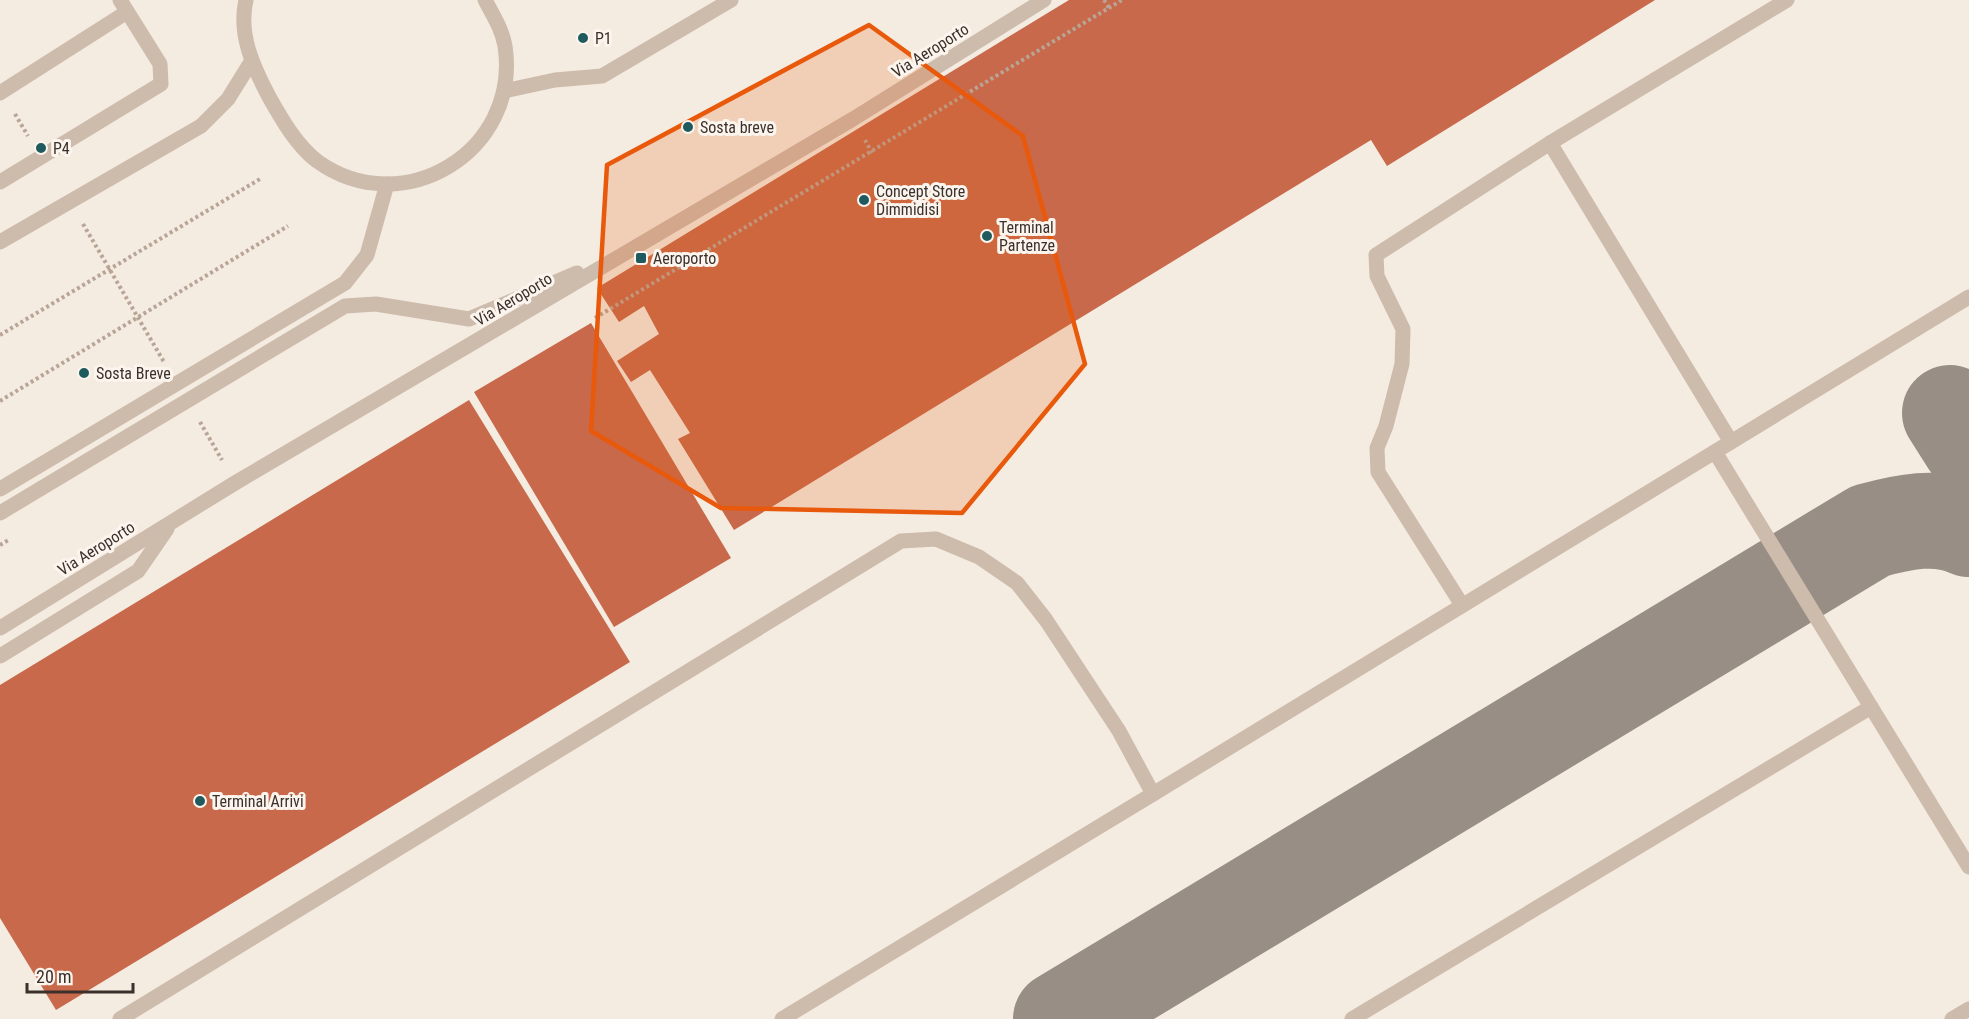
<svg xmlns="http://www.w3.org/2000/svg" width="1969" height="1019" font-family="'Roboto Condensed',sans-serif">
	<style>
		.lines { fill: none; stroke-linecap: round; stroke-linejoin: round }
		.taxiway { stroke: #988e86; stroke-width: 96 }
		.building { fill: #c8694b }
		.path { stroke: #b9a596; stroke-width: 4; stroke-dasharray: 3 3; stroke-linecap: butt }
		.service { stroke: #cdbbac; stroke-width: 15 }
		.marked { fill: #e8590c; fill-opacity: 0.2; stroke: #e8590c; stroke-width: 4.5; stroke-linejoin: round }
		.poi-dot { fill: #1f5a5e; stroke: #fbf5ee; stroke-width: 2 }
		.labels { text-anchor: middle; stroke-width: 6; stroke-linejoin: round; paint-order: stroke }
		.poi-label { font-size: 16px; fill: #3b302b; stroke: #fbf5ee; text-anchor: start }
		.street-label { font-size: 16px; fill: #3b302b; stroke: #fbf5ee }
	</style>
	<rect width="100%" height="100%" fill="#f4ebe1"/>
	<g class="lines">
		<!-- taxiway -->
		<g class="taxiway">
			<polyline points="1950,413 1969,443"/>
			<path d="M1061,1019l809,-488c32,-9 68,-17 99,-2"/>
		</g>
	</g>
	<!-- building -->
	<g class="building">
		<polygon points="1069,0 1655,0 1387,166 1371,140 734,530 678,439 690,433 650,370 631,382 617,361 659,334 644,306 619,322 597,288"/>
		<polygon points="591,323 731,558 614,627 474,392"/>
		<polygon points="469,400 630,662 56,1010 0,918 0,685"/>
	</g>
	<g class="lines">
		<!-- path -->
		<g class="path">
			<polyline points="1104,0 1109,8"/>
			<polyline points="15,114 28,136"/>
			<polyline points="865,140 872,153"/>
			<polyline points="83,224 164,362"/>
			<polyline points="595,318 1122,0"/>
			<polyline points="0,335 260,179"/>
			<polyline points="0,401 288,226"/>
			<polyline points="200,422 222,460"/>
			<polyline points="0,545 10,539"/>
		</g>
		<!-- service -->
		<g class="service">
			<path d="M246,0c-8,34 7,66 22,95 13,23 28,50 49,66 86,62 204,-10 188,-115 -3,-17 -12,-31 -20,-46"/>
			<polyline points="504,91 555,80 602,76 731,0"/>
			<polyline points="0,93 127,12"/>
			<polyline points="1550,143 1731,442"/>
			<polyline points="0,182 161,84 160,64 120,0"/>
			<polyline points="0,242 201,126 228,99 251,62"/>
			<polyline points="1715,452 1969,867"/>
			<polyline points="0,489 345,283 367,255 387,184"/>
			<polyline points="0,513 345,306 376,304 469,319 577,273"/>
			<polyline points="1462,605 1378,472 1377,448 1386,426 1402,364 1403,329 1377,276 1376,255 1550,143 1787,0"/>
			<polyline points="0,628 235,483 853,119 1044,0"/>
			<polyline points="0,656 138,571 167,529"/>
			<polyline points="1153,794 1969,297"/>
			<polyline points="120,1019 901,541 936,539 979,557 1017,583 1046,620 1119,731 1153,794 782,1019"/>
			<polyline points="1352,1019 1871,707"/>
			<polyline points="1952,1019 1969,1009"/>
		</g>
	</g>
	<!-- marked area -->
	<path class="marked" d="M869,25l154,111 62,228 -123,149 -241,-5 -130,-77 16,-266z"/>
	<!-- markers -->
	<g class="poi-dot">
		<circle cx="583" cy="38" r="6"/>
		<circle cx="688" cy="127" r="6"/>
		<circle cx="41" cy="148" r="6"/>
		<circle cx="864" cy="200" r="6"/>
		<circle cx="987" cy="236" r="6"/>
		<rect x="635" y="252" width="12" height="12" rx="3"/>
		<circle cx="84" cy="373" r="6"/>
		<circle cx="200" cy="801" r="6"/>
	</g>
	<g class="labels">
		<!-- poi labels -->
		<g class="poi-label">
			<text x="595" y="44">P1</text>
			<text x="700" y="133">Sosta breve</text>
			<text x="53" y="154">P4</text>
			<text x="876" y="197">Concept Store<tspan x="876" dy="18">Dimmidisi</tspan></text>
			<text x="999" y="233">Terminal<tspan x="999" dy="18">Partenze</tspan></text>
			<text x="653" y="264">Aeroporto</text>
			<text x="96" y="379">Sosta Breve</text>
			<text x="212" y="807">Terminal Arrivi</text>
		</g>
		<!-- street labels -->
		<g class="street-label">
			<text transform="translate(930 50) rotate(-32)" y="6">Via Aeroporto</text>
			<text transform="translate(513 299) rotate(-31)" y="6">Via Aeroporto</text>
			<text transform="translate(96 548) rotate(-32)" y="6">Via Aeroporto</text>
		</g>
	</g>
	<!-- scale -->
	<path d="M27 983v9h106v-9" fill="none" stroke="#3b302b" stroke-width="3"/>
	<text x="36" y="983" font-size="18" fill="#3b302b" stroke="#fbf5ee" stroke-width="4.5" paint-order="stroke">20 m</text>
</svg>
